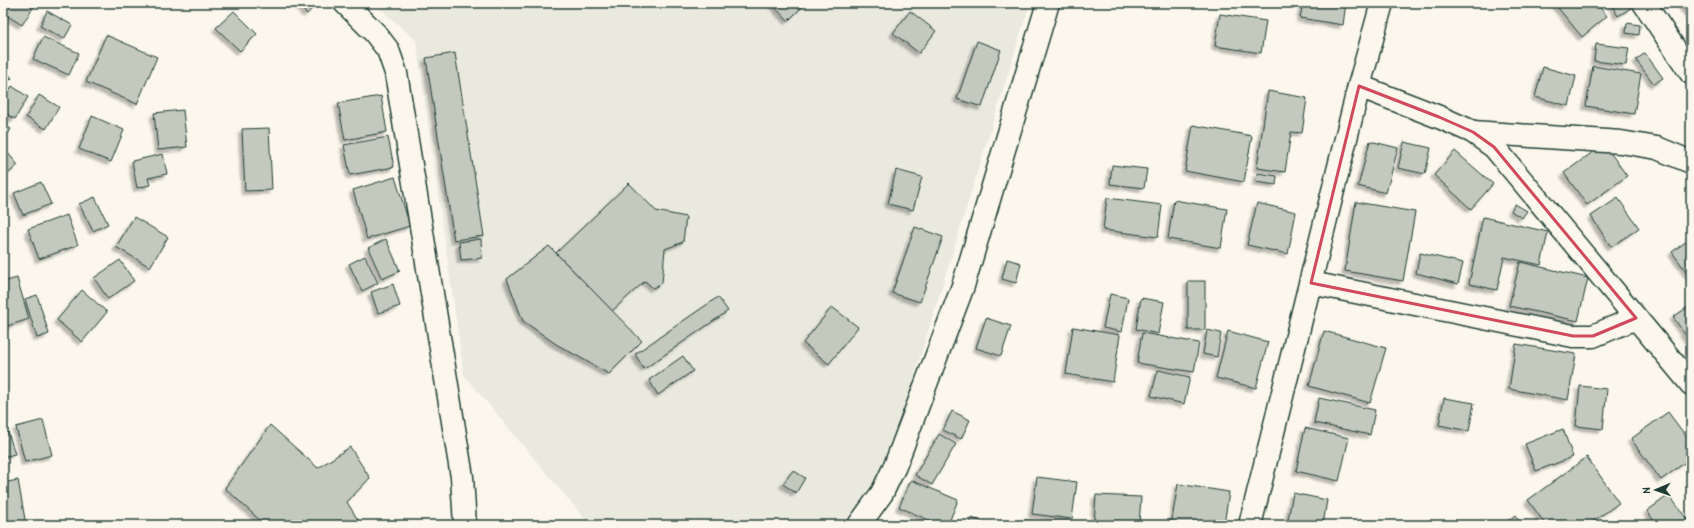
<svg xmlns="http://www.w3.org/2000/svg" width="1694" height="528" font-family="'Patrick Hand',sans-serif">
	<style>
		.built { fill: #eae9de }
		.building { fill: #c4c9be; stroke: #1f3d34; filter: url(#shadow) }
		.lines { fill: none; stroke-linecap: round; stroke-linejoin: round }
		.street-casing { stroke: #1f3d34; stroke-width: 25 }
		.secondary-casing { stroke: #1f3d34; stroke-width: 25 }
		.street { stroke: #fbf7ec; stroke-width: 22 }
		.secondary { stroke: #fbf7ec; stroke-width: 22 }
		.marked { fill: none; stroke: #d1495b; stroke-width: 3; stroke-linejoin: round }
	</style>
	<defs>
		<filter id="shadow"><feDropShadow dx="-3.5" dy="3.5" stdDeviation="1" flood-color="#0004"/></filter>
	</defs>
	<rect width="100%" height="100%" fill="#fbf7ec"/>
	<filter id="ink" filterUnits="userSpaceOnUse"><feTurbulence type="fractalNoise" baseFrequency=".025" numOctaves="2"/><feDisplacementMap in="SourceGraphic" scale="8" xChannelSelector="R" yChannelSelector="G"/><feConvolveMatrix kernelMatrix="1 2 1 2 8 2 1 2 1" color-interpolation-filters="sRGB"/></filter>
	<g filter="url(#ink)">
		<!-- built -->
		<polygon class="built" points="373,3 1030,3 876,499 856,525 590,525 464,375 416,40"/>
		<!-- building -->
		<g class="building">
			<polygon points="3,3 36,3 22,25 3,13"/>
			<polygon points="296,3 317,3 307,14"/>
			<polygon points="771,3 806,3 788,21"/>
			<polygon points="1303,3 1346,3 1343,25 1300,18"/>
			<polygon points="1554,3 1596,3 1607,16 1582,37"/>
			<polygon points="1611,3 1628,3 1631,8 1618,16"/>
			<polygon points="1681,3 1691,3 1691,17"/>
			<polygon points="47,11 72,25 64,39 40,26"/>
			<polygon points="234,11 257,34 240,51 216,28"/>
			<polygon points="910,11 936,31 919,53 893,33"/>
			<polygon points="1220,14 1266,21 1261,53 1215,46"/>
			<polygon points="1627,23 1640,25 1639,35 1626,33"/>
			<polygon points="106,35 157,57 137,104 86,82"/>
			<polygon points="43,37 79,53 69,75 33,59"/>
			<polygon points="977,41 1001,50 982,107 957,99"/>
			<polygon points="1596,44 1629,48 1626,65 1594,61"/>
			<polygon points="455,53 484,236 454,240 426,58"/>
			<polygon points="1645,53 1663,78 1654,84 1636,60"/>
			<polygon points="1593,66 1641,74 1634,114 1586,106"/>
			<polygon points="1543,67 1576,76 1569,106 1535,97"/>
			<polygon points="3,68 12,78 3,87"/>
			<polygon points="12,86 28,97 15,119 3,112 3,100"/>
			<polygon points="1268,91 1307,98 1302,133 1291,132 1285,172 1257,168"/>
			<polygon points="39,95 59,107 46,129 26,117"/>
			<polygon points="381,96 387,132 345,140 338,103"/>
			<polygon points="183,110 187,147 158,150 154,113"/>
			<polygon points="92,116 124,130 111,162 79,149"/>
			<polygon points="3,125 11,129 3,142"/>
			<polygon points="1193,125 1252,136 1244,182 1185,171"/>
			<polygon points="269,128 272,190 245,191 242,129"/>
			<polygon points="388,137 394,167 350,175 344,145"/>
			<polygon points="1370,141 1398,148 1386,193 1358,186"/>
			<polygon points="1404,142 1431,148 1425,174 1398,168"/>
			<polygon points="1604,144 1627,176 1587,205 1564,173"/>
			<polygon points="1455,151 1493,184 1471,209 1434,175"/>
			<polygon points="7,152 18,165 3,178 3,156"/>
			<polygon points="163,154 167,174 148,178 150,185 137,188 132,161"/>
			<polygon points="1112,165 1147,169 1144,188 1110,184"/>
			<polygon points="896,170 922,177 913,210 888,204"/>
			<polygon points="1257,173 1277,176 1276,185 1256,182"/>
			<polygon points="395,177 410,226 367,239 353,190"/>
			<polygon points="41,182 51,204 23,215 14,193"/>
			<polygon points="629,183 656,211 686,217 683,242 665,249 662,283 653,288 645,281 612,311 556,253"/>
			<polygon points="95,197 108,224 93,231 79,204"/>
			<polygon points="1107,198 1162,205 1158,237 1103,230"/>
			<polygon points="1618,198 1639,228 1611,247 1591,216"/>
			<polygon points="1174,200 1227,209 1221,248 1168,239"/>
			<polygon points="1356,202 1415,212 1403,281 1345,271"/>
			<polygon points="1257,203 1296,212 1288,254 1247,245"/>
			<polygon points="1515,204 1527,211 1522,218 1511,211"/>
			<polygon points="67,215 78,245 39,259 28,229"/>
			<polygon points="134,217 168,237 150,267 116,247"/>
			<polygon points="1483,217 1548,232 1541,265 1504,257 1497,290 1469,284"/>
			<polygon points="915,227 943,237 920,302 892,293"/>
			<polygon points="1691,238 1691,278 1672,252"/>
			<polygon points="386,239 400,271 382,279 368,248"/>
			<polygon points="481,239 482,258 461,260 459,242"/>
			<polygon points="549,246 642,341 609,374 556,344 523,321 507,279"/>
			<polygon points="1420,253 1463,263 1458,284 1416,273"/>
			<polygon points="365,256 378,283 362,291 349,264"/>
			<polygon points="1007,259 1021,263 1016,283 1002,279"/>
			<polygon points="120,260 134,281 108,299 94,278"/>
			<polygon points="1520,262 1588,278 1578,321 1509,306"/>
			<polygon points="17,278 29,319 4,327 3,282"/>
			<rect x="1188" y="281" width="17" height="49"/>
			<polygon points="393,284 400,306 378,313 371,292"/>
			<polygon points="82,290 107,312 82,342 57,320"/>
			<polygon points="1110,294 1128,298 1122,332 1103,328"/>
			<polygon points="37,295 49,334 37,338 25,299"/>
			<polygon points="718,297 728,311 644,369 635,354"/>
			<polygon points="1141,298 1164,302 1158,334 1136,329"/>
			<polygon points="1691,305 1691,343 1673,317"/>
			<polygon points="832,307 858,327 829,364 803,343"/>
			<polygon points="986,318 1011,326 1001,356 976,348"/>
			<polygon points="1073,327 1120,335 1113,382 1066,374"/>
			<polygon points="1207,330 1221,333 1217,357 1203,354"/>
			<polygon points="1228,331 1268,342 1256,388 1216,378"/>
			<polygon points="1324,331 1386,348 1370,403 1309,386"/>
			<polygon points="1142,333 1199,343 1194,372 1137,363"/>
			<polygon points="1516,344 1576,354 1568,400 1509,389"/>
			<polygon points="683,356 693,371 658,395 649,380"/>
			<polygon points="1158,370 1190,377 1184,404 1151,396"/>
			<polygon points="1580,386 1607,389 1603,429 1576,426"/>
			<polygon points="1319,398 1375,410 1370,435 1314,423"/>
			<polygon points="1444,398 1474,403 1469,431 1439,425"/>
			<polygon points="952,411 970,420 961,439 943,430"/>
			<polygon points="1668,412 1691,443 1691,458 1661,480 1631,439"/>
			<polygon points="43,420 52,455 25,462 16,427"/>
			<polygon points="270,425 318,468 350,447 370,478 347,502 361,525 265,525 225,488"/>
			<polygon points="1305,428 1349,438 1339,481 1296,471"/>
			<polygon points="1563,429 1573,457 1536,471 1525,444"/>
			<polygon points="8,432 15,454 3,457 3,434"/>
			<polygon points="939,434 956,444 932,485 915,475"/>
			<polygon points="1587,457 1619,503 1588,525 1546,525 1528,500"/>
			<polygon points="793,470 805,478 796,493 783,484"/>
			<polygon points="1037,477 1077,482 1072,519 1032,514"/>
			<polygon points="18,480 26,525 3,525 3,483"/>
			<polygon points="911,480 958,500 948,525 940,525 899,507"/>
			<polygon points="1178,484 1229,492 1224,525 1171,525"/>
			<polygon points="1293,493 1327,500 1323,525 1287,525"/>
			<polygon points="1096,495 1141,497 1139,525 1094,524"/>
			<polygon points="1669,495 1691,525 1657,525 1647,511"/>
			<polygon points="1515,515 1522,525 1503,525"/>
			<polygon points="971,518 997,525 969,525"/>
			<polygon points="1025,520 1067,525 1024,525"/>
		</g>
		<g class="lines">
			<!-- street casing -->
			<g class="street-casing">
				<g id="street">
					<polyline points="345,3 375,33 388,50 396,73 462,477 465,525"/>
					<polyline points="1644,3 1691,73"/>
					<polyline points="1359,86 1439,117 1473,132 1494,147 1691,384"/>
					<polyline points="1473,132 1621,142 1657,148 1691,162"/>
					<polyline points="1311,283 1573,336 1593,336 1636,318"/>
					<polyline points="1250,525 1359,86 1382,3"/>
				</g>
			</g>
			<!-- secondary casing -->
			<g class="secondary-casing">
				<polyline id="secondary" points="859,525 882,493 895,466 963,286 1048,3"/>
			</g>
			<!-- street -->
			<use href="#street" class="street"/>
			<!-- secondary -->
			<use href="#secondary" class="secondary"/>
		</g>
	</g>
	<!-- marked area -->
	<path class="marked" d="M1359,86l80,31 34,15 21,15 142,171 -43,18h-20l-262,-53z"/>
	<!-- margin -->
	<rect width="1694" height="528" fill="none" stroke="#fbf7ec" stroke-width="16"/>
	<rect x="8" y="8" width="1678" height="512" fill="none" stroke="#1f3d34" stroke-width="1.5" filter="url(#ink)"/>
	<!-- north arrow -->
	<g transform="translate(1656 490) rotate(268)" stroke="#fbf7ec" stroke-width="3" paint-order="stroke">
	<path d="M0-3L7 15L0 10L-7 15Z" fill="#1f3d34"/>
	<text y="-6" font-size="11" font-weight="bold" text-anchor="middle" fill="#1f3d34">N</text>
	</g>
</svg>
